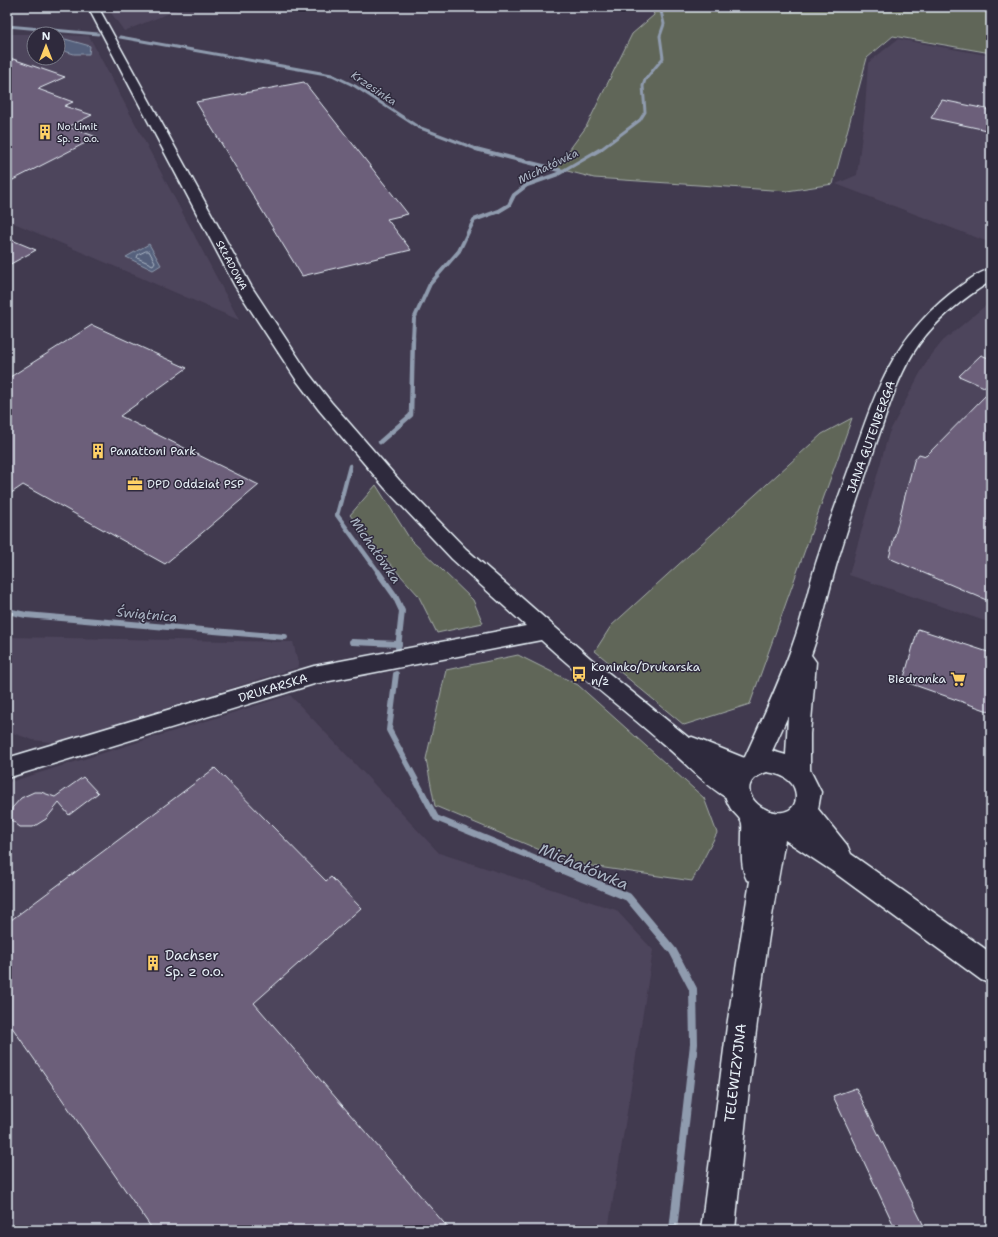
<svg xmlns="http://www.w3.org/2000/svg" width="998" height="1237" font-family="'Shantell Sans',sans-serif">
	<style>
		.built { fill: #4e455c }
		.green { fill: #606659; stroke: #a4aca8 }
		.water { fill: #54617c; stroke: #8f9bae }
		.lines { fill: none; stroke-linecap: round; stroke-linejoin: round }
		.shore { stroke: #adb7c6; stroke-width: 1 }
		.stream-far4 { stroke: #8f9bae; stroke-width: 3 }
		.stream-far3 { stroke: #8f9bae; stroke-width: 4 }
		.stream-far2 { stroke: #8f9bae; stroke-width: 4.5 }
		.stream-far1 { stroke: #8f9bae; stroke-width: 6 }
		.stream { stroke: #8f9bae; stroke-width: 8 }
		.building { fill: #6c5e7a; stroke: #e8f1f8 }
		.minor-casing { stroke: #e8f1f8; stroke-width: 3 }
		.tertiary-casing { stroke: #e8f1f8; stroke-width: 3 }
		.minor { fill: #2f2a3d; fill-rule: evenodd }
		.tertiary { fill: #2f2a3d; fill-rule: evenodd }
		.labels { text-anchor: middle; stroke-width: 3; stroke-linejoin: round; paint-order: stroke }
		.far-poi-label { font-size: 10px; fill: #e8f1f8; stroke: #2f2a3d; text-anchor: start }
		.far-street-label { font-size: 10px; fill: #e8f1f8; stroke: #2f2a3d }
		.far-water-label { font-size: 11px; font-style: italic; fill: #adb7c6; stroke: #2f2a3d }
		.street-label { font-size: 12px; fill: #e8f1f8; stroke: #2f2a3d }
		.poi-label { font-size: 12px; fill: #e8f1f8; stroke: #2f2a3d; text-anchor: start }
		.water-label { font-size: 13px; font-style: italic; fill: #adb7c6; stroke: #2f2a3d }
		.near-poi-label { font-size: 14px; fill: #e8f1f8; stroke: #2f2a3d; text-anchor: start }
		.near-street-label { font-size: 14px; fill: #e8f1f8; stroke: #2f2a3d }
		.near-water-label { font-size: 16px; font-style: italic; fill: #adb7c6; stroke: #2f2a3d }
	</style>
	<rect width="100%" height="100%" fill="#413a4f"/>
	<filter id="ink" filterUnits="userSpaceOnUse"><feTurbulence type="fractalNoise" baseFrequency=".025" numOctaves="2"/><feDisplacementMap in="SourceGraphic" scale="8" xChannelSelector="R" yChannelSelector="G"/><feConvolveMatrix kernelMatrix="1 2 1 2 8 2 1 2 1" color-interpolation-filters="sRGB"/></filter>
	<g filter="url(#ink)">
		<!-- built -->
		<g class="built">
			<polygon points="107,7 185,7 124,31"/>
			<polygon points="7,34 34,34 34,58 58,58 58,35 89,36 239,320 7,220"/>
			<polygon points="898,39 991,56 991,243 836,184 857,175 865,110 868,63"/>
			<polygon points="991,301 991,623 849,575 889,433 918,377 929,358 943,341"/>
			<polygon points="7,637 293,642 299,667 67,739 50,742 33,740 7,731"/>
			<polygon points="290,695 439,853 616,910 653,950 608,1230 7,1230 7,783"/>
		</g>
		<!-- green -->
		<g class="green">
			<polygon points="652,7 991,7 991,53 893,36 867,58 833,184 787,191 594,178 556,168 586,127 632,34 654,15"/>
			<polygon points="852,418 750,704 684,725 595,651 611,626 822,434"/>
			<polygon points="376,485 410,539 473,600 483,623 437,633 418,595 383,556 350,515"/>
			<polygon points="518,655 578,685 704,798 717,833 692,881 571,863 435,806 426,759 446,670"/>
		</g>
		<!-- water -->
		<g class="water">
			<polygon points="58,37 90,46 89,54 74,54 58,49"/>
			<polygon points="149,244 161,265 153,270 126,257"/>
		</g>
		<g class="lines">
			<!-- shore -->
			<polygon class="shore" points="146,251 149,251 155,262 153,265 137,258 138,255"/>
			<!-- stream-far4 -->
			<g class="stream-far4">
				<polyline points="7,26 98,34"/>
				<polyline points="120,37 332,75 355,86 418,127 479,150"/>
				<polyline points="600,150 640,120 645,112 643,86 645,80 663,58 660,36 664,24 660,7"/>
			</g>
			<!-- stream-far3 -->
			<g class="stream-far3">
				<polyline points="476,149 563,171"/>
				<polyline points="413,338 414,319 430,284 459,251 474,220 499,211 509,205 514,195 527,185 558,174 601,149"/>
			</g>
			<!-- stream-far2 -->
			<g class="stream-far2">
				<polyline points="380,442 411,415 413,337"/>
				<polyline points="350,466 337,515 379,573"/>
			</g>
			<!-- stream-far1 -->
			<g class="stream-far1">
				<polyline points="378,572 395,596 402,611 398,648"/>
				<polyline points="7,611 26,615 285,637"/>
				<polyline points="352,642 399,644"/>
				<polyline points="396,674 389,730 436,818 558,868"/>
			</g>
			<!-- stream -->
			<polyline class="stream" points="556,867 628,897 673,951 693,989 694,1044 673,1230"/>
		</g>
		<!-- building -->
		<g class="building">
			<polygon points="7,57 65,77 38,89 73,102 64,106 92,115 68,127 97,137 7,183"/>
			<polygon points="304,82 408,214 387,219 411,250 302,276 196,102"/>
			<polygon points="942,100 991,110 991,131 931,118"/>
			<polygon points="7,238 36,250 7,266"/>
			<polygon points="92,325 187,368 120,416 259,485 165,564 23,485 7,496 7,379"/>
			<polygon points="981,355 991,359 991,602 889,558 914,461 919,454 926,456 991,390 959,376"/>
			<polygon points="918,629 991,653 991,712 903,681"/>
			<polygon points="215,768 326,881 331,877 361,908 254,1003 450,1230 153,1230 7,1020 7,923"/>
			<polygon points="83,777 98,793 69,815 59,803 46,819 33,827 20,827 11,820 12,808 21,798 34,792 41,792 55,797"/>
			<polygon points="856,1088 891,1160 926,1230 896,1230 833,1096"/>
		</g>
		<g class="lines">
			<!-- minor casing -->
			<g class="minor-casing">
				<path id="minor" d="M88,7h10l153,279 58,88 22,28 68,78 67,69 124,109 99,80 3,-1 8,3 52,21 4,7 -4,7 -8,3 -13,-5 13,11 4,7 -4,7c-6,3 -10,4 -17,0 -24,-14 -43,-37 -65,-55 -40,-35 -82,-67 -121,-103l-227,44 -307,94v-20l307,-92 212,-40 -74,-67 -67,-71 -66,-78 -22,-29 -62,-95z"/>
			</g>
			<!-- tertiary casing -->
			<g class="tertiary-casing">
				<path id="tertiary" d="M991,269v12c-27,17 -53,37 -72,63 -21,30 -31,66 -43,100 -12,36 -25,73 -36,109 -11,34 -17,69 -29,102l5,7 -6,72v36l11,22 -3,17 29,36 4,9 140,99v31l-10,-4 -146,-107 -50,-33c-24,129 -38,259 -50,390h-34l26,-204 23,-145 -3,-1c-7,-14 -5,-31 -5,-46 0,-4 1,-10 -1,-13 -2,-4 -7,-8 -10,-12 -12,-18 -8,-44 14,-52 18,-40 37,-80 51,-122 9,-27 14,-55 23,-81 10,-32 22,-63 33,-94 24,-69 39,-118 98,-166 12,-9 26,-21 41,-25zM788,716l-2,39 -14,-4zM767,772c14,2 29,8 29,25 0,5 -2,10 -7,13 -23,12 -63,-25 -22,-38z"/>
			</g>
			<!-- minor -->
			<use href="#minor" class="minor"/>
			<!-- tertiary -->
			<use href="#tertiary" class="tertiary"/>
		</g>
	</g>
	<!-- icons -->
	<defs>
		<g id="building-bare" transform="scale(1.2)"><path d="M-4-6H4V6H1V3H-1V6H-4ZM-2.5-4.3h1.7v1.8h-1.7ZM.8-4.3h1.7v1.8H.8ZM-2.5-1h1.7V.8h-1.7ZM.8-1h1.7V.8H.8Z" fill="#ffd166" stroke="#2f2a3d" stroke-width="2.5" paint-order="stroke"/></g>
		<g id="office-bare" transform="scale(1.2)"><path d="M-6-3h4V-5.5h4V-3h4V5H-6ZM-1-4.5V-3h2v-1.5ZM-6 0V1H6V0Z" fill="#ffd166" stroke="#2f2a3d" stroke-width="2.5" paint-order="stroke"/></g>
		<g id="bus-bare" transform="scale(1.2)"><path d="M-5-6H5V4H4V6H2V4H-2V6H-4V4H-5ZM-3.5-4V0h7V-4ZM-3.5 1.2v1.5H-2V1.2ZM2 1.2v1.5H3.5V1.2Z" fill="#ffd166" stroke="#2f2a3d" stroke-width="2.5" paint-order="stroke"/></g>
		<g id="supermarket-bare" transform="scale(1.2)"><path d="M-6-5.5h2.5l.6 2H6L4.5 2H-2.5L-4.4-4H-6ZM-1.5 3.2a1.3 1.3 0 1 0 .1 0ZM3 3.2a1.3 1.3 0 1 0 .1 0Z" fill="#ffd166" stroke="#2f2a3d" stroke-width="2.5" paint-order="stroke"/></g>
	</defs>
	<g fill-rule="evenodd">
		<use href="#building-bare" x="45" y="132"/>
		<use href="#building-bare" x="98" y="451"/>
		<use href="#office-bare" x="135" y="484"/>
		<use href="#bus-bare" x="579" y="674"/>
		<use href="#supermarket-bare" x="958" y="679"/>
		<use href="#building-bare" x="153" y="963"/>
	</g>
	<g class="labels">
		<!-- far-poi labels -->
		<g class="far-poi-label">
			<text x="57" y="130">No Limit<tspan x="57" dy="12">Sp. z o.o.</tspan></text>
		</g>
		<!-- far-street labels -->
		<g class="far-street-label">
			<text transform="translate(232 265) rotate(62)" y="4">SKŁADOWA</text>
		</g>
		<!-- far-water labels -->
		<g class="far-water-label">
			<text transform="translate(374 88) rotate(34)" y="4">Krzesinka</text>
			<text transform="translate(548 166) rotate(-26)" y="4">Michałówka</text>
		</g>
		<!-- street labels -->
		<g class="street-label">
			<text transform="translate(871 437) rotate(-70)" y="4">JANA GUTENBERGA</text>
			<text transform="translate(273 688) rotate(-17)" y="4">DRUKARSKA</text>
		</g>
		<!-- poi labels -->
		<g class="poi-label">
			<text x="110" y="455">Panattoni Park</text>
			<text x="147" y="488">DPD Oddział PSP</text>
			<text x="591" y="671">Koninko/Drukarska<tspan x="591" dy="14">n/ż</tspan></text>
			<text x="946" y="683" text-anchor="end">Biedronka</text>
		</g>
		<!-- water labels -->
		<g class="water-label">
			<text transform="translate(376 550) rotate(55)" y="5">Michałówka</text>
			<text transform="translate(147 614) rotate(5)" y="5">Świątnica</text>
		</g>
		<!-- near-poi labels -->
		<g class="near-poi-label">
			<text x="165" y="960">Dachser<tspan x="165" dy="16">Sp. z o.o.</tspan></text>
		</g>
		<!-- near-street labels -->
		<g class="near-street-label">
			<text transform="translate(735 1073) rotate(-83)" y="5">TELEWIZYJNA</text>
		</g>
		<!-- near-water labels -->
		<g class="near-water-label">
			<text transform="translate(584 866) rotate(23)" y="6">Michałówka</text>
		</g>
	</g>
	<!-- margin -->
	<rect width="998" height="1237" fill="none" stroke="#2f2a3d" stroke-width="24"/>
	<rect x="12" y="12" width="974" height="1213" fill="none" stroke="#e8f1f8" stroke-width="1.5" filter="url(#ink)"/>
	<!-- north arrow -->
	<g transform="translate(46 46)"><circle r="19" fill="#2f2a3d" stroke="#797a88"/>
	<path d="M0-3L7 15L0 10L-7 15Z" fill="#ffd166"/>
	<text y="-6" font-size="11" font-weight="bold" text-anchor="middle" fill="#e8f1f8">N</text>
	</g>
</svg>
